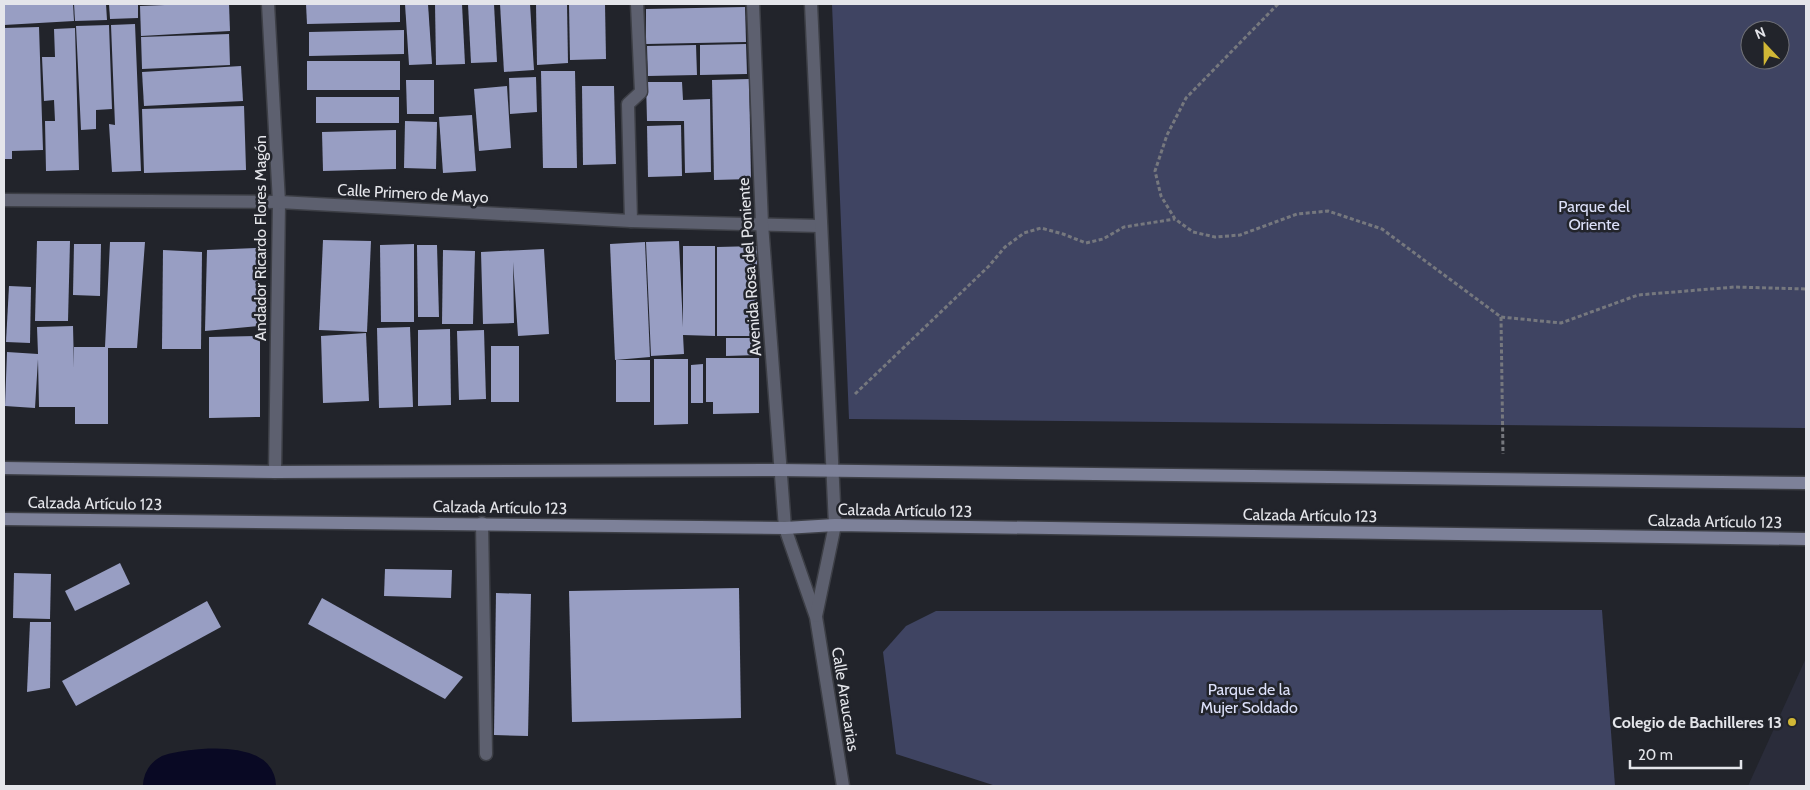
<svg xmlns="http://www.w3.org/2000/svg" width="1810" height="790" font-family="Cabin,sans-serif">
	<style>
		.built { fill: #2a2c3a }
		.green { fill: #3f4462; fill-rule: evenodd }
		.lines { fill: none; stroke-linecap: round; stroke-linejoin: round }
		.river { stroke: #090924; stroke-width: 66 }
		.building { fill: #989ec3 }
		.service-casing { stroke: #3d3f46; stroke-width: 15 }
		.pedestrian-casing { stroke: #3d3f46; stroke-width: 15 }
		.minor-casing { stroke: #3d3f46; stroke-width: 15 }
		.tertiary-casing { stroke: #3d3f46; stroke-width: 15 }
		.secondary-casing { stroke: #3d3f46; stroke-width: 15 }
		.path { stroke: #76787e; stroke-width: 3; stroke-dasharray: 4 2.5; stroke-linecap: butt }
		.service { stroke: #5d606f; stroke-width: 12 }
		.pedestrian { stroke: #5d606f; stroke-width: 12 }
		.minor { stroke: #5d606f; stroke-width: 12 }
		.tertiary { stroke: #5d606f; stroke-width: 12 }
		.secondary { stroke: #7d8199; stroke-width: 12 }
		.poi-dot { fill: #d1b736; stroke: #22242b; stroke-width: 2 }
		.labels { text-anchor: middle; stroke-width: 5; stroke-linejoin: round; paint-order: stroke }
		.street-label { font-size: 16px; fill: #e4e5ea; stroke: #22242b }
		.park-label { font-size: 16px; fill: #dce0f9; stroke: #22242b }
		.poi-label { font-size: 16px; font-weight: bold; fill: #e4e5ea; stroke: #22242b; text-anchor: end }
	</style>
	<rect width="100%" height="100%" fill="#22242b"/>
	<!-- built -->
	<polygon class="built" points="1806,658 1806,786 1748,786"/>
	<!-- green -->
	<g class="green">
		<path d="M832,4h974v424l-957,-9zM1750,30h30v30h-30z"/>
		<polygon points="1602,610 1615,786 996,786 896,754 883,652 906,626 936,611"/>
	</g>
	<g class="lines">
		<!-- river -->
		<path class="river" d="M176,786c18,-4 50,-8 67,0"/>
	</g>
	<!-- building -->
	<g class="building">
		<polygon points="4,4 73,4 74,21 4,25"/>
		<polygon points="74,4 106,4 107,20 75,21"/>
		<polygon points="109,4 138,4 138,18 110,19"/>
		<polygon points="189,4 229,4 230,31 141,36 140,6"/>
		<polygon points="306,4 400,4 400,22 307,24"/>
		<polygon points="405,4 428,4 432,64 409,65"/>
		<polygon points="435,4 462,4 465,64 436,65"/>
		<polygon points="468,4 494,4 497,62 471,63"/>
		<polygon points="500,4 530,4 534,70 504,72"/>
		<polygon points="536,4 567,4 568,63 537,65"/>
		<polygon points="569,4 605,4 606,59 570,60"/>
		<polygon points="745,7 746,42 646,44 646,9"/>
		<polygon points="135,24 141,171 112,172 109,124 115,125 111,25"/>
		<polygon points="109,25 112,109 96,110 96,129 81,130 76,26"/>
		<polygon points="39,27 43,150 12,151 12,159 4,159 4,28"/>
		<polygon points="75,28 79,170 46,171 45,121 55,121 54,100 44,101 42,57 55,57 54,29"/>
		<polygon points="404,30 404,54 309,56 309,32"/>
		<polygon points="229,34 230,65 142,69 141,37"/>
		<polygon points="746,44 747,74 700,75 700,45"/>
		<polygon points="696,45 697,75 648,76 647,46"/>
		<rect x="307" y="61" width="93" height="29"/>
		<polygon points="241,66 243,101 144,106 142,72"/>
		<polygon points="541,71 575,71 577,168 543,168"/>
		<polygon points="536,77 537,112 510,114 509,78"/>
		<polygon points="749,79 751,179 714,180 712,80"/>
		<polygon points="406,80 434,80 434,114 407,114"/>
		<polygon points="646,82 682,82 683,100 710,99 711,172 685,173 684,121 647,121"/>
		<polygon points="507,86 511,148 479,151 474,89"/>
		<polygon points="582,86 614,86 616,164 583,165"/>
		<rect x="316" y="97" width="83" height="26"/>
		<polygon points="244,106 246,170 144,173 142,109"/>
		<polygon points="472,115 476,171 443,173 439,117"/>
		<polygon points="405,121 437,122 436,169 404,168"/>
		<polygon points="681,125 682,176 648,177 647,126"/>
		<polygon points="396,130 396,169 323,171 322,132"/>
		<polygon points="323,240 371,241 367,332 319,330"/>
		<polygon points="37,241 70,241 68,321 35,321"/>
		<polygon points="679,241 683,327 683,246 715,246 715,336 683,335 684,354 651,356 646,242"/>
		<polygon points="110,242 145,242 137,348 108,348 108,424 75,424 75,407 39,407 38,359 35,408 5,406 7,352 38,354 37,327 73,326 74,368 74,347 105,347"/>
		<polygon points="645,242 650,357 615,360 610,244"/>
		<polygon points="74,244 101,244 100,296 73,295"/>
		<polygon points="414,244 414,322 381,322 380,245"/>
		<polygon points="417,245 437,245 439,317 418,317"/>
		<polygon points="757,246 757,336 717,336 717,247"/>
		<polygon points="257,248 259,326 205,331 207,250"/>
		<polygon points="544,249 549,334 518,336 513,262 514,323 483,324 481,252"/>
		<polygon points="163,250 202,252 201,349 162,349"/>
		<polygon points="443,250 475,251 473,324 442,324"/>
		<polygon points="9,286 31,287 30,343 6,342"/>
		<polygon points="410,327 413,407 379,408 377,328"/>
		<polygon points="450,329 451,405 418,406 418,330"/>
		<polygon points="484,330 486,399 459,400 457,331"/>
		<polygon points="366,333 369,401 323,403 321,336"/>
		<polygon points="260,336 260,417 209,418 209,337"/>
		<polygon points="726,338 759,338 758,355 726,356"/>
		<rect x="491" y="346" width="28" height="56"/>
		<polygon points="706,358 759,358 759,413 713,414 713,402 706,402"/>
		<polygon points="654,359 688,359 688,424 654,425"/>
		<rect x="616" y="360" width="34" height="42"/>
		<polygon points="703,364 703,403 691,403 691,365"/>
		<polygon points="120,563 130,584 75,611 65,591"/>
		<polygon points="385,569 452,570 451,598 384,596"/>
		<polygon points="14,573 51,574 50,619 13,618"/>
		<polygon points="739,588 741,718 572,722 569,591"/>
		<polygon points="496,593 531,594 528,736 494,735"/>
		<polygon points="322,598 463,677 445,699 308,624"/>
		<polygon points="207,601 221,627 76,706 62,681"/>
		<polygon points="30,622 51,622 50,688 27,692"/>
	</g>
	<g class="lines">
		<!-- service casing -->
		<g class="service-casing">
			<polyline id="service" points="482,523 486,754"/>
		</g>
		<!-- pedestrian casing -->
		<g class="pedestrian-casing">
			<polyline id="pedestrian" points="631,221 628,104 641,92 637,4"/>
		</g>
		<!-- minor casing -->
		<g class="minor-casing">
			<g id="minor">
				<polyline points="268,4 279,202 275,472"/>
				<polyline points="4,200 279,202 631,221 820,226"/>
			</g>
		</g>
		<!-- tertiary casing -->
		<g class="tertiary-casing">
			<g id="tertiary">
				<polyline points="753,4 762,224 785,528 816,617 843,786"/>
				<polyline points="811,4 835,525 816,616"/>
			</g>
		</g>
		<!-- secondary casing -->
		<g class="secondary-casing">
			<g id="secondary">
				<polyline points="4,468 275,472 779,470 1806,483"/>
				<polyline points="4,519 785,528 835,525 1806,539"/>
			</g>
		</g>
		<!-- path -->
		<g class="path">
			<polyline points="1278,4 1186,98 1167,135 1155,171 1161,196 1175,219 1193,232 1215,237 1240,235 1297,214 1328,211 1382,229 1501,317 1561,323 1638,295 1735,287 1806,289"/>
			<polyline points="1501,317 1503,454"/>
			<polyline points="855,394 989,266 1005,247 1024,233 1041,228 1063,234 1086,243 1103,239 1124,227 1175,219"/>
		</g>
		<!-- service -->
		<use href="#service" class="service"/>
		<!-- pedestrian -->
		<use href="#pedestrian" class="pedestrian"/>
		<!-- minor -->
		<use href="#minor" class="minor"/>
		<!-- tertiary -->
		<use href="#tertiary" class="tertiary"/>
		<!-- secondary -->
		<use href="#secondary" class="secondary"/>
	</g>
	<!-- markers -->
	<circle class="poi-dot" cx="1792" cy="722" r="5"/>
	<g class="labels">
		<!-- street labels -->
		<g class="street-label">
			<text transform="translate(413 193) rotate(3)" y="6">Calle Primero de Mayo</text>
			<text transform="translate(260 238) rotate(-90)" y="6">Andador Ricardo Flores Magón</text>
			<text transform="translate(749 267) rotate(-94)" y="6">Avenida Rosa del Poniente</text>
			<text transform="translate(95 503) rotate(1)" y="6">Calzada Artículo 123</text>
			<text transform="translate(500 507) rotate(1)" y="6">Calzada Artículo 123</text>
			<text transform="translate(905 510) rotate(1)" y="6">Calzada Artículo 123</text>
			<text transform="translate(1310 515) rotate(1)" y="6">Calzada Artículo 123</text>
			<text transform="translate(1715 521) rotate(1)" y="6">Calzada Artículo 123</text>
			<text transform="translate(846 699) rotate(81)" y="6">Calle Araucarias</text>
		</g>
		<!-- park labels -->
		<g class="park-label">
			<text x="1594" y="212">Parque del<tspan x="1594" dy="18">Oriente</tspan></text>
			<text x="1249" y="695">Parque de la<tspan x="1249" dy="18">Mujer Soldado</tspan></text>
		</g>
		<!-- poi labels -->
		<g class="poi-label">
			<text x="1782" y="728">Colegio de Bachilleres 13</text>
		</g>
	</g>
	<!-- border -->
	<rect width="1810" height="790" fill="none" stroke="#e4e5ea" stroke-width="10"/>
	<!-- north arrow -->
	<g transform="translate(1765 45) rotate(338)"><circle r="24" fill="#22242b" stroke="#707177"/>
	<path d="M0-4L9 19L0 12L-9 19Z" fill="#d1b736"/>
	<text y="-8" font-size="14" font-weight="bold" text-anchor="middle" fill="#e4e5ea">N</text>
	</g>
	<!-- scale -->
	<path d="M1630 760v8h111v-8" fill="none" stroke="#e4e5ea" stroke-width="2.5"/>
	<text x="1638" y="760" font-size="15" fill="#e4e5ea" stroke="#22242b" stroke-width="4" paint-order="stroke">20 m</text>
</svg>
